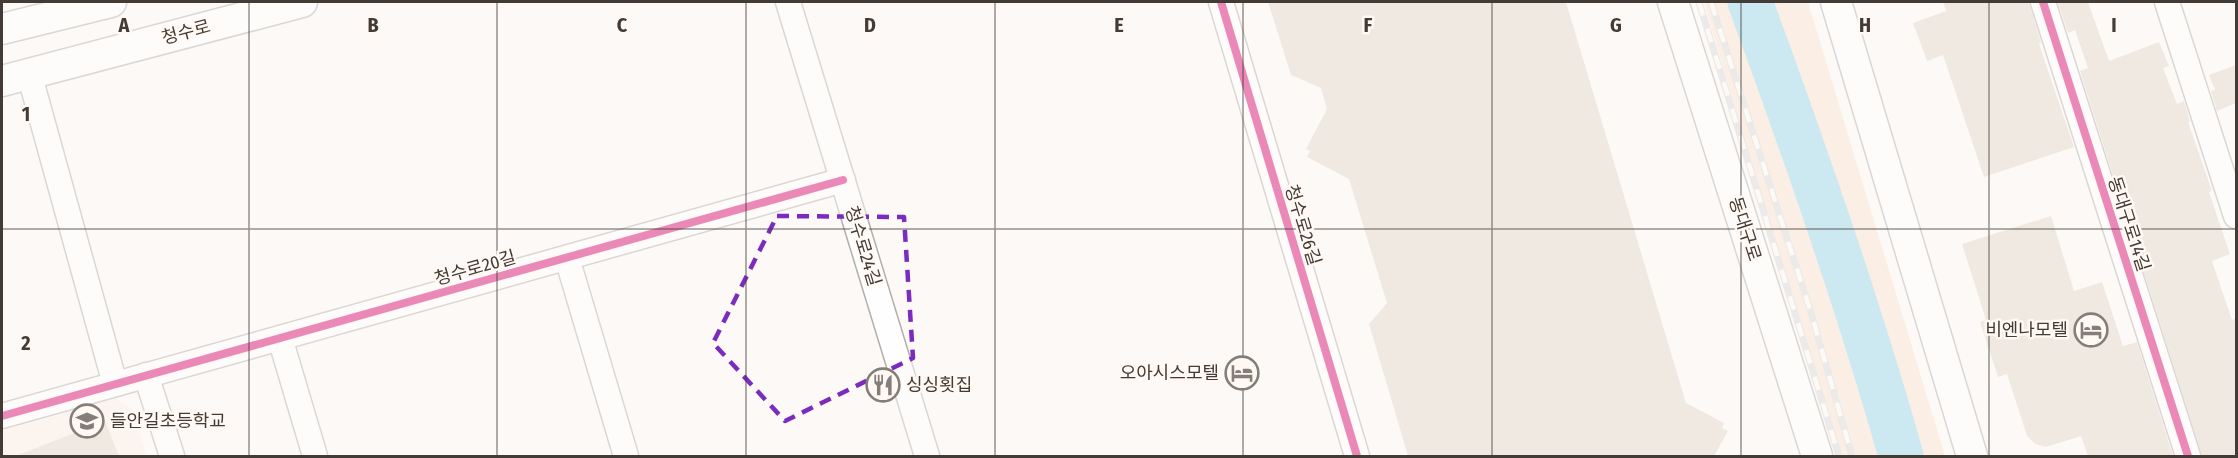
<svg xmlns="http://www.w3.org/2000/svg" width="2238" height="458" font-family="'Fira Sans Condensed','Noto Sans KR',sans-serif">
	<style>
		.built { fill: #fcf0e7 }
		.green { fill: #fae2d0 }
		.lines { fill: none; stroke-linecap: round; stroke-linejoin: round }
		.river { stroke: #93d4ed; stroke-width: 45 }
		.building { fill: #e2d6c8 }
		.minor-casing { stroke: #b2aeaa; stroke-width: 27 }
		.major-casing { stroke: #b2aeaa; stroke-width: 33 }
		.minor { stroke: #fffefe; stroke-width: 24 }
		.major { stroke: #fffefe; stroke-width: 30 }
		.rail-casing { stroke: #d8d7d7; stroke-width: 7 }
		.rail { stroke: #fff8f3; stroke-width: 4.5; stroke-dasharray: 14; stroke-linecap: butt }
		.cycleway-casing { stroke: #fff8f3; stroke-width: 11 }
		.cycleway { stroke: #d6006c; stroke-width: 8 }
		.marked { fill: none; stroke: #7b2cbf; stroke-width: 4.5; stroke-dasharray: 12 8; stroke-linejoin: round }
		.grid { fill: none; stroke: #423b36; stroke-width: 1.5; stroke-opacity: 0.55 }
		.labels { text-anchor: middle; stroke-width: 5; stroke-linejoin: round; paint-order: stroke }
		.street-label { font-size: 18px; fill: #423b36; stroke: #fff8f3 }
		.poi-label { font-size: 18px; fill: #423b36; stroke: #fff8f3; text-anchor: end }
		.grid-label { font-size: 20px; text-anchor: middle; font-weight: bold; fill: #423b36; stroke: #fff8f3; stroke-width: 5; stroke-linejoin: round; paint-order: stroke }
	</style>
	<rect width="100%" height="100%" fill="#fcf9f6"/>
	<!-- built -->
	<polygon class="built" points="116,398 133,410 147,456 2,456 2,431"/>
	<!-- green -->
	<polygon class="green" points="1704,2 1808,2 1945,456 1838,456"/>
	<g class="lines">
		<!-- river -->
		<path class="river" d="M1750,2c55,149 108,301 151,454"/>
	</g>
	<!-- building -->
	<g class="building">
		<polygon points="1268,2 1566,2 1686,403 1724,423 1722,428 1728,431 1714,456 1408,456 1369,324 1387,303 1349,179 1307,157 1310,151 1306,149 1327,109 1321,88 1291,75"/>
		<polygon points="1943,2 2029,2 2041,43 2039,44 2074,147 1984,177 1943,55 1927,61 1913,23 1946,11"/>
		<polygon points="2063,2 2088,2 2109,61 2159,42 2169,66 2163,68 2177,104 2184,101 2190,121 2188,122 2212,191 2209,192 2230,254 2212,261 2232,320 2236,318 2236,456 2202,456 2080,71 2088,68 2075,30 2068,33 2058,3"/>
		<polygon points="2236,65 2236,103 2217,111 2211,91 2215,90 2209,75"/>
		<polygon points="2051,216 2074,291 2102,282 2123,346 2137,342 2173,456 2088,456 2081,436 2046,447 2035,444 2027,436 2007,374 1998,377 1980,322 1986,320 1962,244"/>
		<polygon points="105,421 119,456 18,456 18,455"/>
	</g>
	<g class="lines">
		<!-- minor casing -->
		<g class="minor-casing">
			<g id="minor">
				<polyline points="788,2 927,456"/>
				<polyline points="1221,2 1357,456"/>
				<polyline points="2043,2 2188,456"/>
				<polyline points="2167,2 2236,216"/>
				<polyline points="29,73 115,384"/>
				<polyline points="567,258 626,456"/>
				<polyline points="280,338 315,456"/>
				<polyline points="146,375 172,456"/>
				<polyline points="2,416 843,180"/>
			</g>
		</g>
		<!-- major casing -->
		<g class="major-casing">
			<g id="major">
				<polyline points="1673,2 1817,456"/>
				<polyline points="1836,2 1972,456"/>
				<polyline points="2,29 111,2"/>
				<polyline points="2,81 302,2"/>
			</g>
		</g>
		<!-- minor -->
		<use href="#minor" class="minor"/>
		<!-- major -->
		<use href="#major" class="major"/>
		<!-- rail casing -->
		<g class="rail-casing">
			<g id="rail">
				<polyline points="1699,2 1839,456"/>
				<polyline points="1711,2 1812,316 1852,456"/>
			</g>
		</g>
		<!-- rail -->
		<use href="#rail" class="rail"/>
		<!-- cycleway casing -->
		<g class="cycleway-casing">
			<g id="cycleway">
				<polyline points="1221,2 1357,456"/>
				<polyline points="2043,2 2188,456"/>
				<polyline points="2,416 843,180"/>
			</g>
		</g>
		<!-- cycleway -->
		<use href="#cycleway" class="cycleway"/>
	</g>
	<!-- marked area -->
	<path d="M0 0H2238V458H0ZM777,216l127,1 9,141 -128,63 -72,-78z" fill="#fcf9f6" fill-opacity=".55" fill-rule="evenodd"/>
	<path class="marked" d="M777,216l127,1 9,141 -128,63 -72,-78z"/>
	<!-- grid -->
	<path class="grid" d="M249,2v454M497,2v454M746,2v454M995,2v454M1243,2v454M1492,2v454M1741,2v454M1989,2v454M2,229h2234"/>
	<!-- icons -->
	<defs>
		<g id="hotel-ring" transform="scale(1.725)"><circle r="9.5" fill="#fff8f3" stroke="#837e79" stroke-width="1.5"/><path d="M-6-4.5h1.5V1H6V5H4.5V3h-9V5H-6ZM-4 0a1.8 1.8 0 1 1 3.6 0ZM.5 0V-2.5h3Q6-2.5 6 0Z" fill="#837e79"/></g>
		<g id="restaurant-ring" transform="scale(1.725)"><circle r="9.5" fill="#fff8f3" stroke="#837e79" stroke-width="1.5"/><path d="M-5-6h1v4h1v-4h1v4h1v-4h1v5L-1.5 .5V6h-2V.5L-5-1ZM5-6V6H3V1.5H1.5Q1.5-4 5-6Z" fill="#837e79"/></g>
		<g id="school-ring" transform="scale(1.725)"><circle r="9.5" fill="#fff8f3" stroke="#837e79" stroke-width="1.5"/><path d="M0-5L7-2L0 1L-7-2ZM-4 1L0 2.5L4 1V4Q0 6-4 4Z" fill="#837e79"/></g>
	</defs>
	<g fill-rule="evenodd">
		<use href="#hotel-ring" x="2091" y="330"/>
		<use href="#hotel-ring" x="1242" y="373"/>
		<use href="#restaurant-ring" x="883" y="385"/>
		<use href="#school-ring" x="87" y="421"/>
	</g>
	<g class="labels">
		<!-- street labels -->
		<g class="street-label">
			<text transform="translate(186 32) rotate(-15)" y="6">청수로</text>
			<text transform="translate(2129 224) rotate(72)" y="6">동대구로14길</text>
			<text transform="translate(1303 225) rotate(73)" y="6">청수로26길</text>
			<text transform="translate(1745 229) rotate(72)" y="6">동대구로</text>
			<text transform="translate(863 246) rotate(73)" y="6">청수로24길</text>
			<text transform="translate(475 268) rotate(-16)" y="6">청수로20길</text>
		</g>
		<!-- poi labels -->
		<g class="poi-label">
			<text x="2068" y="336">비엔나모텔</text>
			<text x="1219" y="379">오아시스모텔</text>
			<text x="906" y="391" text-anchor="start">싱싱횟집</text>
			<text x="110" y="427" text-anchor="start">들안길초등학교</text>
		</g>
	</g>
	<g class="grid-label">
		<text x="124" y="32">A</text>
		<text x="373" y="32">B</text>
		<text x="622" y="32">C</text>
		<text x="870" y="32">D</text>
		<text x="1119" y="32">E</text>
		<text x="1368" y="32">F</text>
		<text x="1616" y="32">G</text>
		<text x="1865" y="32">H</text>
		<text x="2114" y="32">I</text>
		<text x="26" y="121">1</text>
		<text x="26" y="350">2</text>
	</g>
	<!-- border -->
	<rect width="2238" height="458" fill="none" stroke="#423b36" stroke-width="6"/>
</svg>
